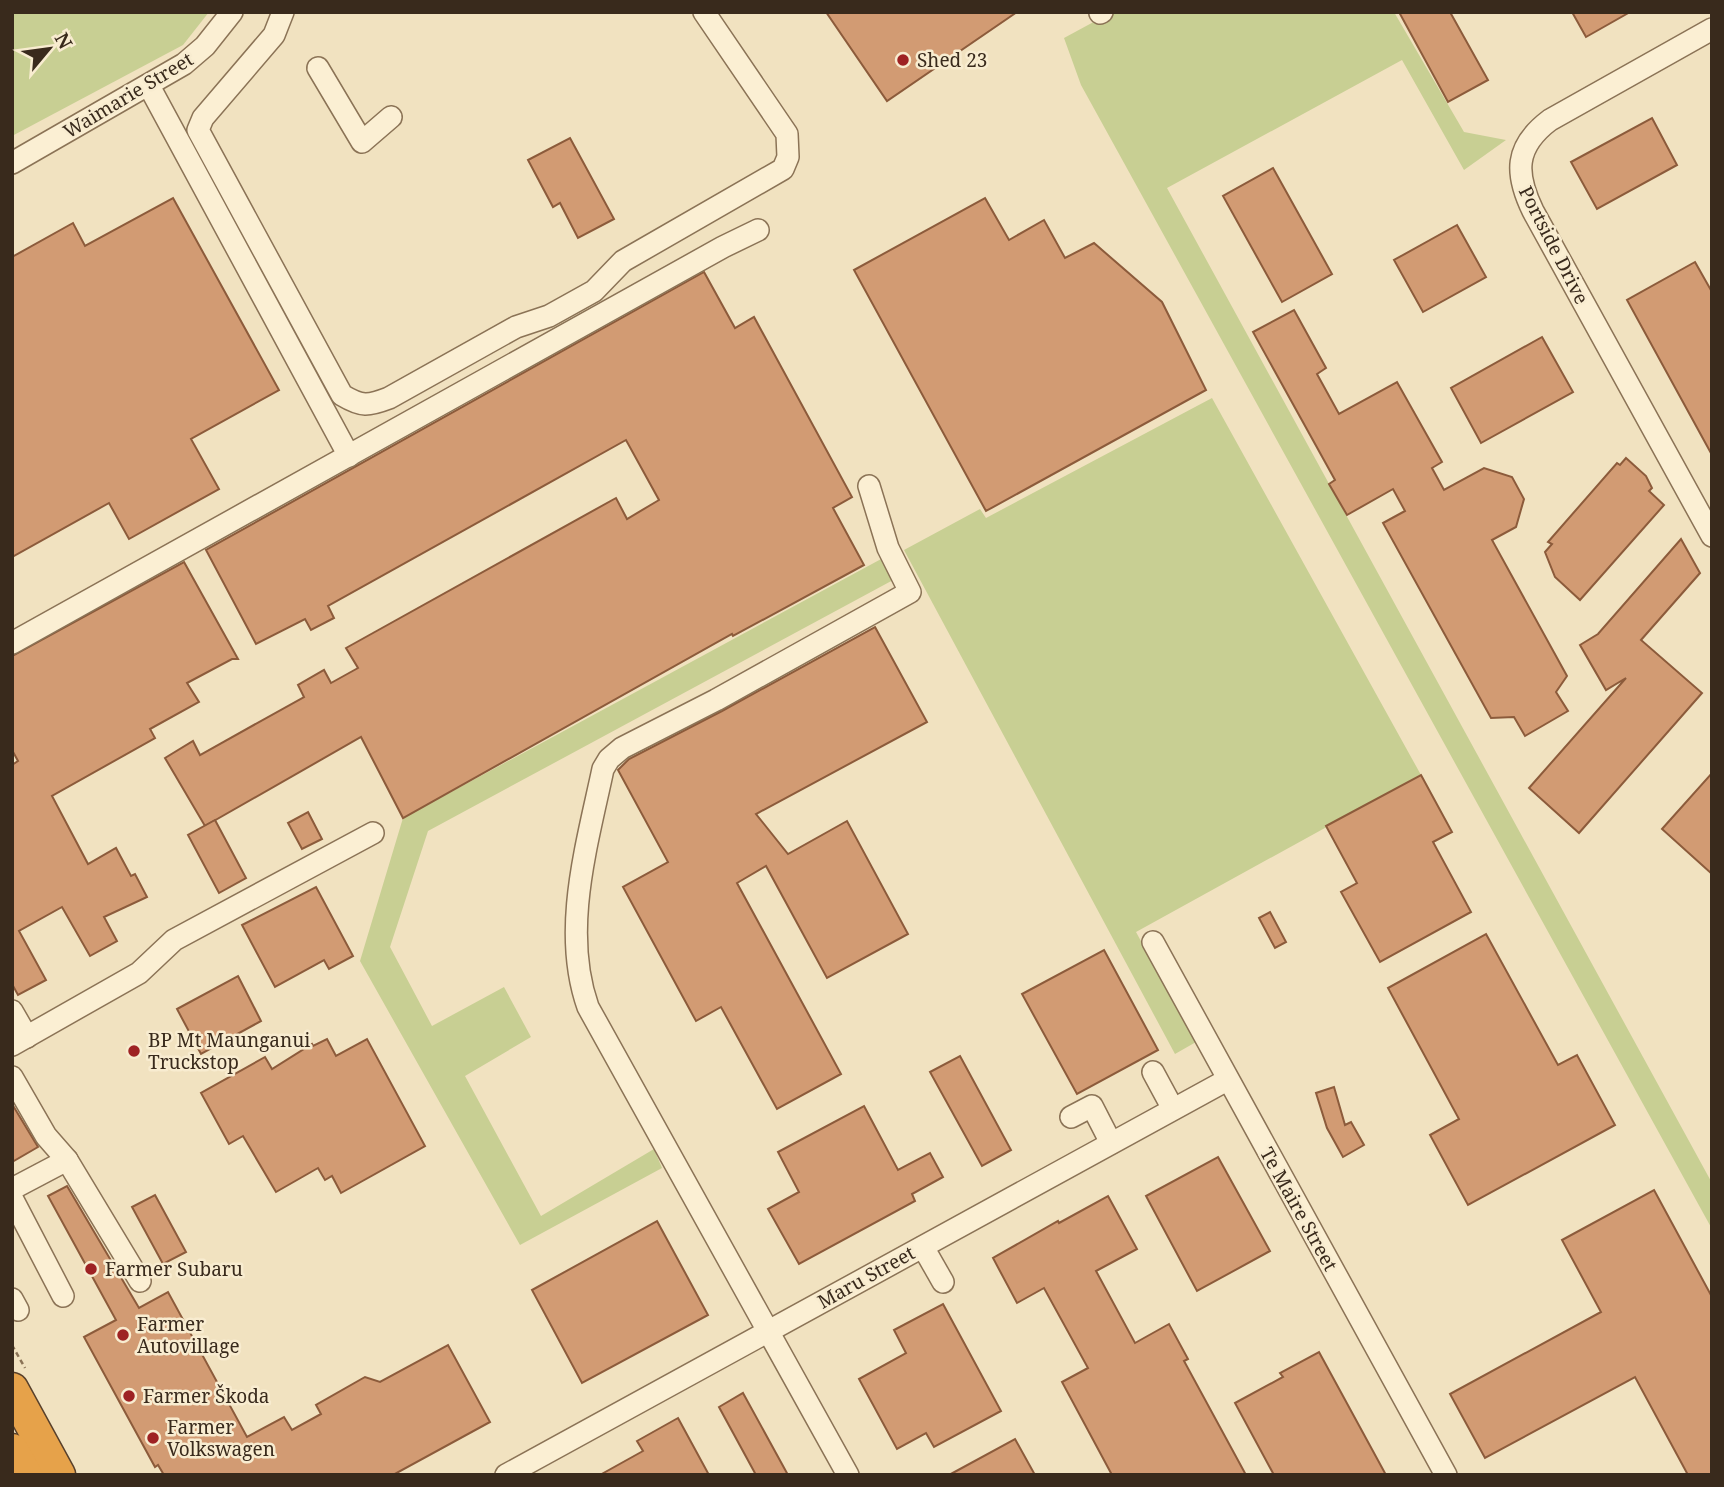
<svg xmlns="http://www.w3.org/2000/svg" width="1724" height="1487" font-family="'Noto Serif',serif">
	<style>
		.green { fill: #c8cf93 }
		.building { fill: #d29b73; stroke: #8c5b3b; stroke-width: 2 }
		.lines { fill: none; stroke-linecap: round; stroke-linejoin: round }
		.minor-casing { stroke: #8b7356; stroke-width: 24 }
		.highway-casing { stroke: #58402b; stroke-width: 35 }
		.path { stroke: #8b7356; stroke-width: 2.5; stroke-dasharray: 5 3.5; stroke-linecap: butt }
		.minor { stroke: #fbefd3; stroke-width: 21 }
		.highway { stroke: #e6a24a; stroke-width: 32 }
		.poi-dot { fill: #9e2223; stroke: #f8ecd0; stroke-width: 2.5 }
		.labels { text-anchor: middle; stroke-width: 5; stroke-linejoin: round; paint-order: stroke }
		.poi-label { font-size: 19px; fill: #392a1c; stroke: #f8ecd0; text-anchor: start }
		.street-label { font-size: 19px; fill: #392a1c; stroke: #f8ecd0 }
	</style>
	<rect width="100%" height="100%" fill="#f1e2c0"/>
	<!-- green -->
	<g class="green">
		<polygon points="12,12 209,12 183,45 12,136"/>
		<polygon points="1112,12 1394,12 1464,132 1506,140 1464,170 1402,60 1167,188 1712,1183 1712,1229 1081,85 1064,38"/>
		<polygon points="1212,398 1421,775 1136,932 1196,1042 1175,1054 904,550 980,509 986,518"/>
		<polygon points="883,558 895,579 428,831 390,947 432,1026 504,987 531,1037 465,1076 541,1216 654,1149 662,1168 520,1245 360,961 403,818"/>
	</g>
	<!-- building -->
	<g class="building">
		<polygon points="826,12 1017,12 887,101"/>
		<polygon points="1399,12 1450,12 1488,80 1448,102"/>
		<polygon points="1572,12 1630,12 1586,37"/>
		<polygon points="1652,118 1677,165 1597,209 1571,162"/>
		<polygon points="570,138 614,219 578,238 560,203 553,207 528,160"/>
		<polygon points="1273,168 1332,274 1282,302 1223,196"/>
		<polygon points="173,198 279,390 191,439 219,489 129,539 109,503 12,557 12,257 73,223 85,246"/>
		<polygon points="985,198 1009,240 1044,220 1065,258 1094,243 1162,302 1206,390 986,511 854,270"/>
		<polygon points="1457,225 1486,277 1423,312 1394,260"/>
		<polygon points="1695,262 1712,292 1712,455 1627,300"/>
		<polygon points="704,272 735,328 754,317 852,497 833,508 864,565 733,636 732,634 403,818 361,737 205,826 165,758 193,741 200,755 304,697 298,685 324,670 331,683 358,668 346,648 616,498 627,519 659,500 626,440 328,606 334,618 311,630 305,619 256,644 206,550"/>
		<polygon points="1294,310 1326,368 1317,374 1339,414 1397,382 1442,462 1432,468 1444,490 1484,468 1512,477 1524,499 1516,527 1492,540 1567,676 1556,692 1568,711 1525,736 1514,717 1491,718 1383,523 1405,511 1393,489 1347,515 1329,484 1335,480 1253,332"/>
		<polygon points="1542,337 1573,392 1481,443 1451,388"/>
		<polygon points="1626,458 1646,476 1652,488 1649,491 1664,505 1580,600 1555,577 1545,552 1552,544 1548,542 1617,463 1620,465"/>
		<polygon points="1681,539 1700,573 1641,640 1702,693 1579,833 1529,788 1626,678 1606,690 1580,645 1598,634"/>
		<polygon points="184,562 238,659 232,659 187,683 199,702 150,729 155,738 52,796 88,864 116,848 131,876 135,874 147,897 104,917 117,941 90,956 62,907 19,931 46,980 18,995 12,984 12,765 18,761 12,750 12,656"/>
		<polygon points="875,627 927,722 756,814 788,854 847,821 908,934 827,978 766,866 737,883 841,1074 777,1109 721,1007 696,1021 623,887 668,862 618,770 629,759 722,711"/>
		<polygon points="1712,773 1712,874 1662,829"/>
		<polygon points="1421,775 1452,832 1433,842 1471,912 1380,962 1341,892 1357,883 1326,826"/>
		<polygon points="308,812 322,839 302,849 288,823"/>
		<polygon points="215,820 246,878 219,893 188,835"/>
		<polygon points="316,887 353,956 329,969 324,960 275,987 242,925"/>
		<polygon points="1270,912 1286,942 1275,948 1259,918"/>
		<polygon points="1486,934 1558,1065 1577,1055 1615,1125 1468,1205 1430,1135 1459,1119 1388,988"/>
		<polygon points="1104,950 1158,1050 1077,1094 1022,994"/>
		<polygon points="238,976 261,1021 201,1054 177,1009"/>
		<polygon points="327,1039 336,1056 367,1039 425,1146 341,1193 332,1176 325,1180 318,1168 276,1192 243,1136 229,1144 201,1093 265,1057 272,1069 312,1044 313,1046"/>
		<polygon points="960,1056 1011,1150 982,1166 930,1072"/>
		<polygon points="1334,1087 1345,1125 1351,1122 1364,1145 1343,1157 1327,1128 1316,1093"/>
		<polygon points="12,1104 38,1147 12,1162"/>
		<polygon points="864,1106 898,1170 930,1153 943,1177 912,1194 915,1201 799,1264 768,1209 799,1192 778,1152"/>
		<polygon points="1218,1157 1270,1251 1197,1291 1146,1196"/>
		<polygon points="67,1186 139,1308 168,1292 247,1437 284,1417 292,1430 321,1414 316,1405 365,1377 380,1382 448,1345 490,1422 393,1475 164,1475 158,1465 155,1467 84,1337 116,1320 48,1196"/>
		<polygon points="1654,1190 1712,1297 1712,1475 1688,1475 1635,1377 1485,1458 1450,1394 1601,1312 1562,1240"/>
		<polygon points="155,1195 186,1252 163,1264 132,1207"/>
		<polygon points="1108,1196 1137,1249 1096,1271 1135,1343 1169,1324 1188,1359 1184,1361 1246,1475 1112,1475 1062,1382 1088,1368 1044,1288 1017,1303 993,1258 1058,1221 1059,1223"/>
		<polygon points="657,1221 708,1315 582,1383 532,1290"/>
		<polygon points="943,1304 1001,1411 934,1447 926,1433 897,1449 859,1379 906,1353 894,1330"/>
		<polygon points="1319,1352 1386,1475 1274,1475 1235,1403 1283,1377 1280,1373"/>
		<polygon points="743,1393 788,1475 756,1475 719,1407"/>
		<polygon points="678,1418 709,1475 600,1475 643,1451 637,1441"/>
		<polygon points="1015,1439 1035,1475 949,1475"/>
	</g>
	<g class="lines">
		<!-- minor casing -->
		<g class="minor-casing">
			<g id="minor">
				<path d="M283,12l-9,23 -71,83 -5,12 144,265c20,12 26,11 47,3l127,-71 33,-11 45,-25 29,-30 160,-92 5,-12 -1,-23 -83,-122"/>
				<polyline points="1100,13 1102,12"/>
				<path d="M1712,29l-162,91c-36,27 -35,54 -17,91l179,325"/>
				<polyline points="318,68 362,142 391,117"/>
				<polyline points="149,86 349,456"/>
				<polyline points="12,163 184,64 205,46 232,12"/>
				<polyline points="12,643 723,247 758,230"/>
				<polyline points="1153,942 1446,1475"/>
				<polyline points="12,1011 27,1037"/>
				<polyline points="12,1045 139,973 174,940 373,833"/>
				<polyline points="1153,1072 1173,1109"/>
				<polyline points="12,1077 46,1136 67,1160 140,1281"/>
				<polyline points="1071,1117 1092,1106 1111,1143"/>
				<polyline points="12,1189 67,1160"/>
				<polyline points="12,1198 63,1296"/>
				<polyline points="923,1247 943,1282"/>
				<polyline points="12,1299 18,1310"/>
				<polyline points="506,1475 1227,1080"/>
				<path d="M848,1475l-260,-468c-27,-76 -1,-162 15,-238l6,-10 13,-11 94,-48 194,-108 -22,-44 -19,-62"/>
			</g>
		</g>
		<!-- highway casing -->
		<g class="highway-casing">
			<g id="highway">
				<polyline points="12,1389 59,1475"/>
				<polyline points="12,1450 26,1475"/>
			</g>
		</g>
		<!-- path -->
		<polyline class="path" points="12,1345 25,1368"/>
		<!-- minor -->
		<use href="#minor" class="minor"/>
		<!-- highway -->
		<use href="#highway" class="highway"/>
	</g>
	<!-- markers -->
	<g class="poi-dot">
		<circle cx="903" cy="60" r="7"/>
		<circle cx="134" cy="1051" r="7"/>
		<circle cx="91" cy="1269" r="7"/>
		<circle cx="123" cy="1335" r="7"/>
		<circle cx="129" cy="1396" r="7"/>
		<circle cx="153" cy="1438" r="7"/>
	</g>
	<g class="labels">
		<!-- poi labels -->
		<g class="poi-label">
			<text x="917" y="67">Shed 23</text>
			<text x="148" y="1047">BP Mt Maunganui<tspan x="148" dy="22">Truckstop</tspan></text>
			<text x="105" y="1276">Farmer Subaru</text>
			<text x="137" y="1331">Farmer<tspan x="137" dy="22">Autovillage</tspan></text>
			<text x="143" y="1403">Farmer Škoda</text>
			<text x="167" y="1434">Farmer<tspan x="167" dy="22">Volkswagen</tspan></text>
		</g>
		<!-- street labels -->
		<g class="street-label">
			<text transform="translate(128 95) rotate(-31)" y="7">Waimarie Street</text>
			<text transform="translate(1554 245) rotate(63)" y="7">Portside Drive</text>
			<text transform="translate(1299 1209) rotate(61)" y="7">Te Maire Street</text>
			<text transform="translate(866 1277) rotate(-29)" y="7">Maru Street</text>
		</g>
	</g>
	<!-- border -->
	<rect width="1724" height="1487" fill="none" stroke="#392a1c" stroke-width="28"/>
	<!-- north arrow -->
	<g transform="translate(49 49) rotate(61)" stroke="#f8ecd0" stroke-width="5" paint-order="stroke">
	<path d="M0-5L12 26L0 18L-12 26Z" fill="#392a1c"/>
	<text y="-10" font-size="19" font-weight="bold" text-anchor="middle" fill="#392a1c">N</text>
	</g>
</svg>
